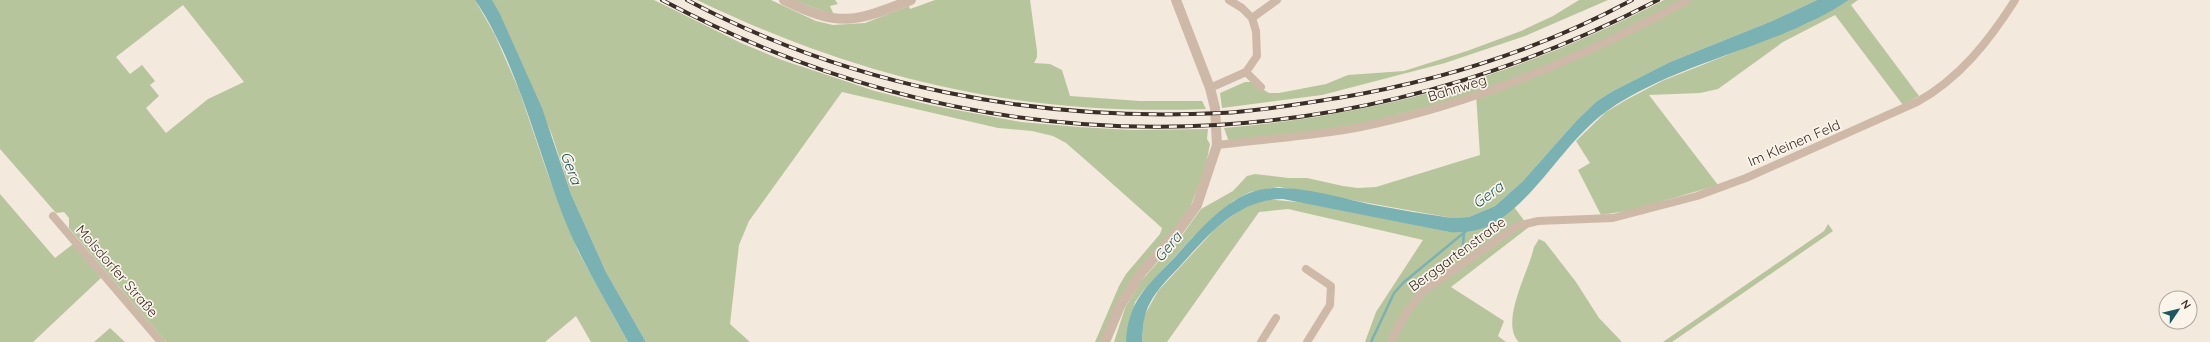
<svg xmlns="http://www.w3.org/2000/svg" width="2210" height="342" font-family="Quicksand,sans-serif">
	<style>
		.green { fill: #b7c59c; fill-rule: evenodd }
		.water { fill: #7ab2b4 }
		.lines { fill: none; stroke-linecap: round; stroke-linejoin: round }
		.stream { stroke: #7ab2b4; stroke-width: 2.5 }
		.minor { stroke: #ceb9a8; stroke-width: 8 }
		.tertiary { stroke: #ceb9a8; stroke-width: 10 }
		.rail-casing { stroke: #3a2e29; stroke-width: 4 }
		.rail { stroke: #fbf4ea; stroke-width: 2.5; stroke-dasharray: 8; stroke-linecap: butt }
		.labels { text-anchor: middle; stroke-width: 3.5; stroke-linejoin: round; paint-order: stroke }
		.street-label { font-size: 14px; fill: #3a2e29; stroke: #fbf4ea }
		.water-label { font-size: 15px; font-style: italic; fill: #1b5b5f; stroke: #fbf4ea }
	</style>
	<rect width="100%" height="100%" fill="#f4e9dd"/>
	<!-- green -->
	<g class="green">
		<path d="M0,0h475l20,35 24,55 29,85 30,76 50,91h-37l-15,-26 -31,26h-379l-97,-114v-10l-5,-6 -8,1 -56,-64zM183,5l61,77 -36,17 -42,34 -20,-25 13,-12 -9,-11 5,-4 -13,-16 -12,9 -14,-17z"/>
		<polygon points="492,0 654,0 741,43 782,60 875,91 930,105 1021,122 1078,127 1132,130 1208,129 1207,139 1210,144 1205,170 1187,215 1124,291 1101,342 1095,342 1119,286 1126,274 1160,234 1162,228 1089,163 1066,143 1053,136 1032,131 998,128 842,92 749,221 739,245 730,324 750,342 646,342 606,272 593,243 571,194 552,135"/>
		<path d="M697,0h74l45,21 17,4 32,-2 44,-17 1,3 25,-9h95l7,51v6l-3,6 16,1 12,6 8,26 70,5h62l4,8c-186,7 -342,-29 -509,-109z"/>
		<polygon points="793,0 835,0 838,4 830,6 834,15"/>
		<polygon points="1579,0 1608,0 1525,36 1445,63 1322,95 1222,108 1220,93 1245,82 1251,82 1269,93 1279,93 1326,84 1348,75 1404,71 1467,51 1521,31 1553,16"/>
		<path d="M1664,0h153l-45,21 -102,41 -57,29 -16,10 -20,19 -54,61 -28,25 -26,11 -17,1 -173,-31 -29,5 -17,9 -19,17 -22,20 -49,53 -8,11 -9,40h-12l11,-34 17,-28 41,-46 18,-25 32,-18 14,-15 8,-2 34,4h18l36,8 15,2 18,-1 104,-32 -4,-61 -116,31 -131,17 -5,-14c162,-14 295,-53 440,-128z"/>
		<polygon points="1849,0 1858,0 1851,5 1919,96 1903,105 1835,15 1783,42 1718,89 1700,93 1649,95 1718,185 1633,210 1601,215 1578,170 1590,163 1576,141 1606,112 1626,100 1662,81 1808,23"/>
		<polygon points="0,194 55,258 73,244 101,278 33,342 0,342"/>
		<polygon points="1266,199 1308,203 1449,232 1495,223 1514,207 1529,227 1451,287 1504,321 1498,336 1506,342 1365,342 1376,312 1423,240 1288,209 1259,212 1167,342 1142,342 1144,316 1158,291 1216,228 1241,209"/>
		<polygon points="1828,224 1833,231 1672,342 1663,342 1824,231"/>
		<path d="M1539,239l6,3 31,40 23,36 23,24h-103c-20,-19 10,-71 15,-95z"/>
		<polygon points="110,328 125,342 94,342"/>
	</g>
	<!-- water -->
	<g class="water">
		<path d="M475,0h17l8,14 42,94 29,86 22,49 13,29 40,70h-18c-23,-43 -49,-84 -66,-129 -26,-68 -46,-153 -87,-213z"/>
		<path d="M1817,0h32c-74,49 -169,60 -242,111 -41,29 -68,84 -111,111 -14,9 -31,11 -47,10l-166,-33c-45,0 -74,35 -102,66 -11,12 -24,24 -31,38 -7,12 -7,25 -8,39h-16c2,-41 21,-56 48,-84 21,-23 46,-53 75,-65 34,-14 90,5 125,12 26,5 52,9 78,13l17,-1 26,-11 28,-25 54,-61 20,-19 16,-10 57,-29 102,-41z"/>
	</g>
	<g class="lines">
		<!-- stream -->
		<g class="stream">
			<polyline points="1462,256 1464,233"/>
			<polyline points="1371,342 1394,293 1404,282 1466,231"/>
		</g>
		<!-- minor -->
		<g class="minor">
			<polyline points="1252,18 1277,0"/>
			<polyline points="1246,72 1261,87"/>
			<polyline points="1210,88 1246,72 1257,56 1256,31 1252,18 1242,8 1229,0"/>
			<path d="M1217,145c48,-6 97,-9 144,-18 115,-23 225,-71 327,-127"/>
			<polyline points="53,216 161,342"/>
			<polyline points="1306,269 1331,286 1330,305 1307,342"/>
			<polyline points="1261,342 1276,318"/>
			<path d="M1391,342c9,-19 18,-36 33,-51l93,-65 21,-5 75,-3 84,-22 49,-18 171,-76c42,-23 72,-61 98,-102"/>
		</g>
		<!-- tertiary -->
		<g class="tertiary">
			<path d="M784,0c57,28 70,22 127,0"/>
			<polyline points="1105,342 1120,306 1141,273 1179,230 1197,205 1217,145 1215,108 1210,88 1176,0"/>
		</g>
		<!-- rail casing -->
		<g class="rail-casing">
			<g id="rail">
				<path d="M662,0c323,171 673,167 996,0"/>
				<path d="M687,0c164,87 350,122 534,113 40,-2 78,-9 117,-15 102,-17 203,-49 294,-98"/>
			</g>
		</g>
		<!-- rail -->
		<use href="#rail" class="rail"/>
	</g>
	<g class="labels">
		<!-- street labels -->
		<g class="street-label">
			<text transform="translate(1457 88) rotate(-17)" y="5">Bahnweg</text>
			<text transform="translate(1794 143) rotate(-23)" y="5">Im Kleinen Feld</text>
			<text transform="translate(1457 254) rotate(-36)" y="5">Berggartenstraße</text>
			<text transform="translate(117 271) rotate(49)" y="5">Molsdorfer Straße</text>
		</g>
		<!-- water labels -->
		<g class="water-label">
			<text transform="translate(571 168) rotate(70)" y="5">Gera</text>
			<text transform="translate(1488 195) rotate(-37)" y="5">Gera</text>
			<text transform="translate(1168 247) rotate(-50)" y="5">Gera</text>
		</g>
	</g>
	<!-- north arrow -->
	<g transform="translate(2178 310) rotate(55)"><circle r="19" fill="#fbf4ea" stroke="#aea59d"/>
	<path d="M0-3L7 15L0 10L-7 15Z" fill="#1b5b5f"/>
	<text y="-6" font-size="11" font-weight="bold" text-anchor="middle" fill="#3a2e29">N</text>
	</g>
</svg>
